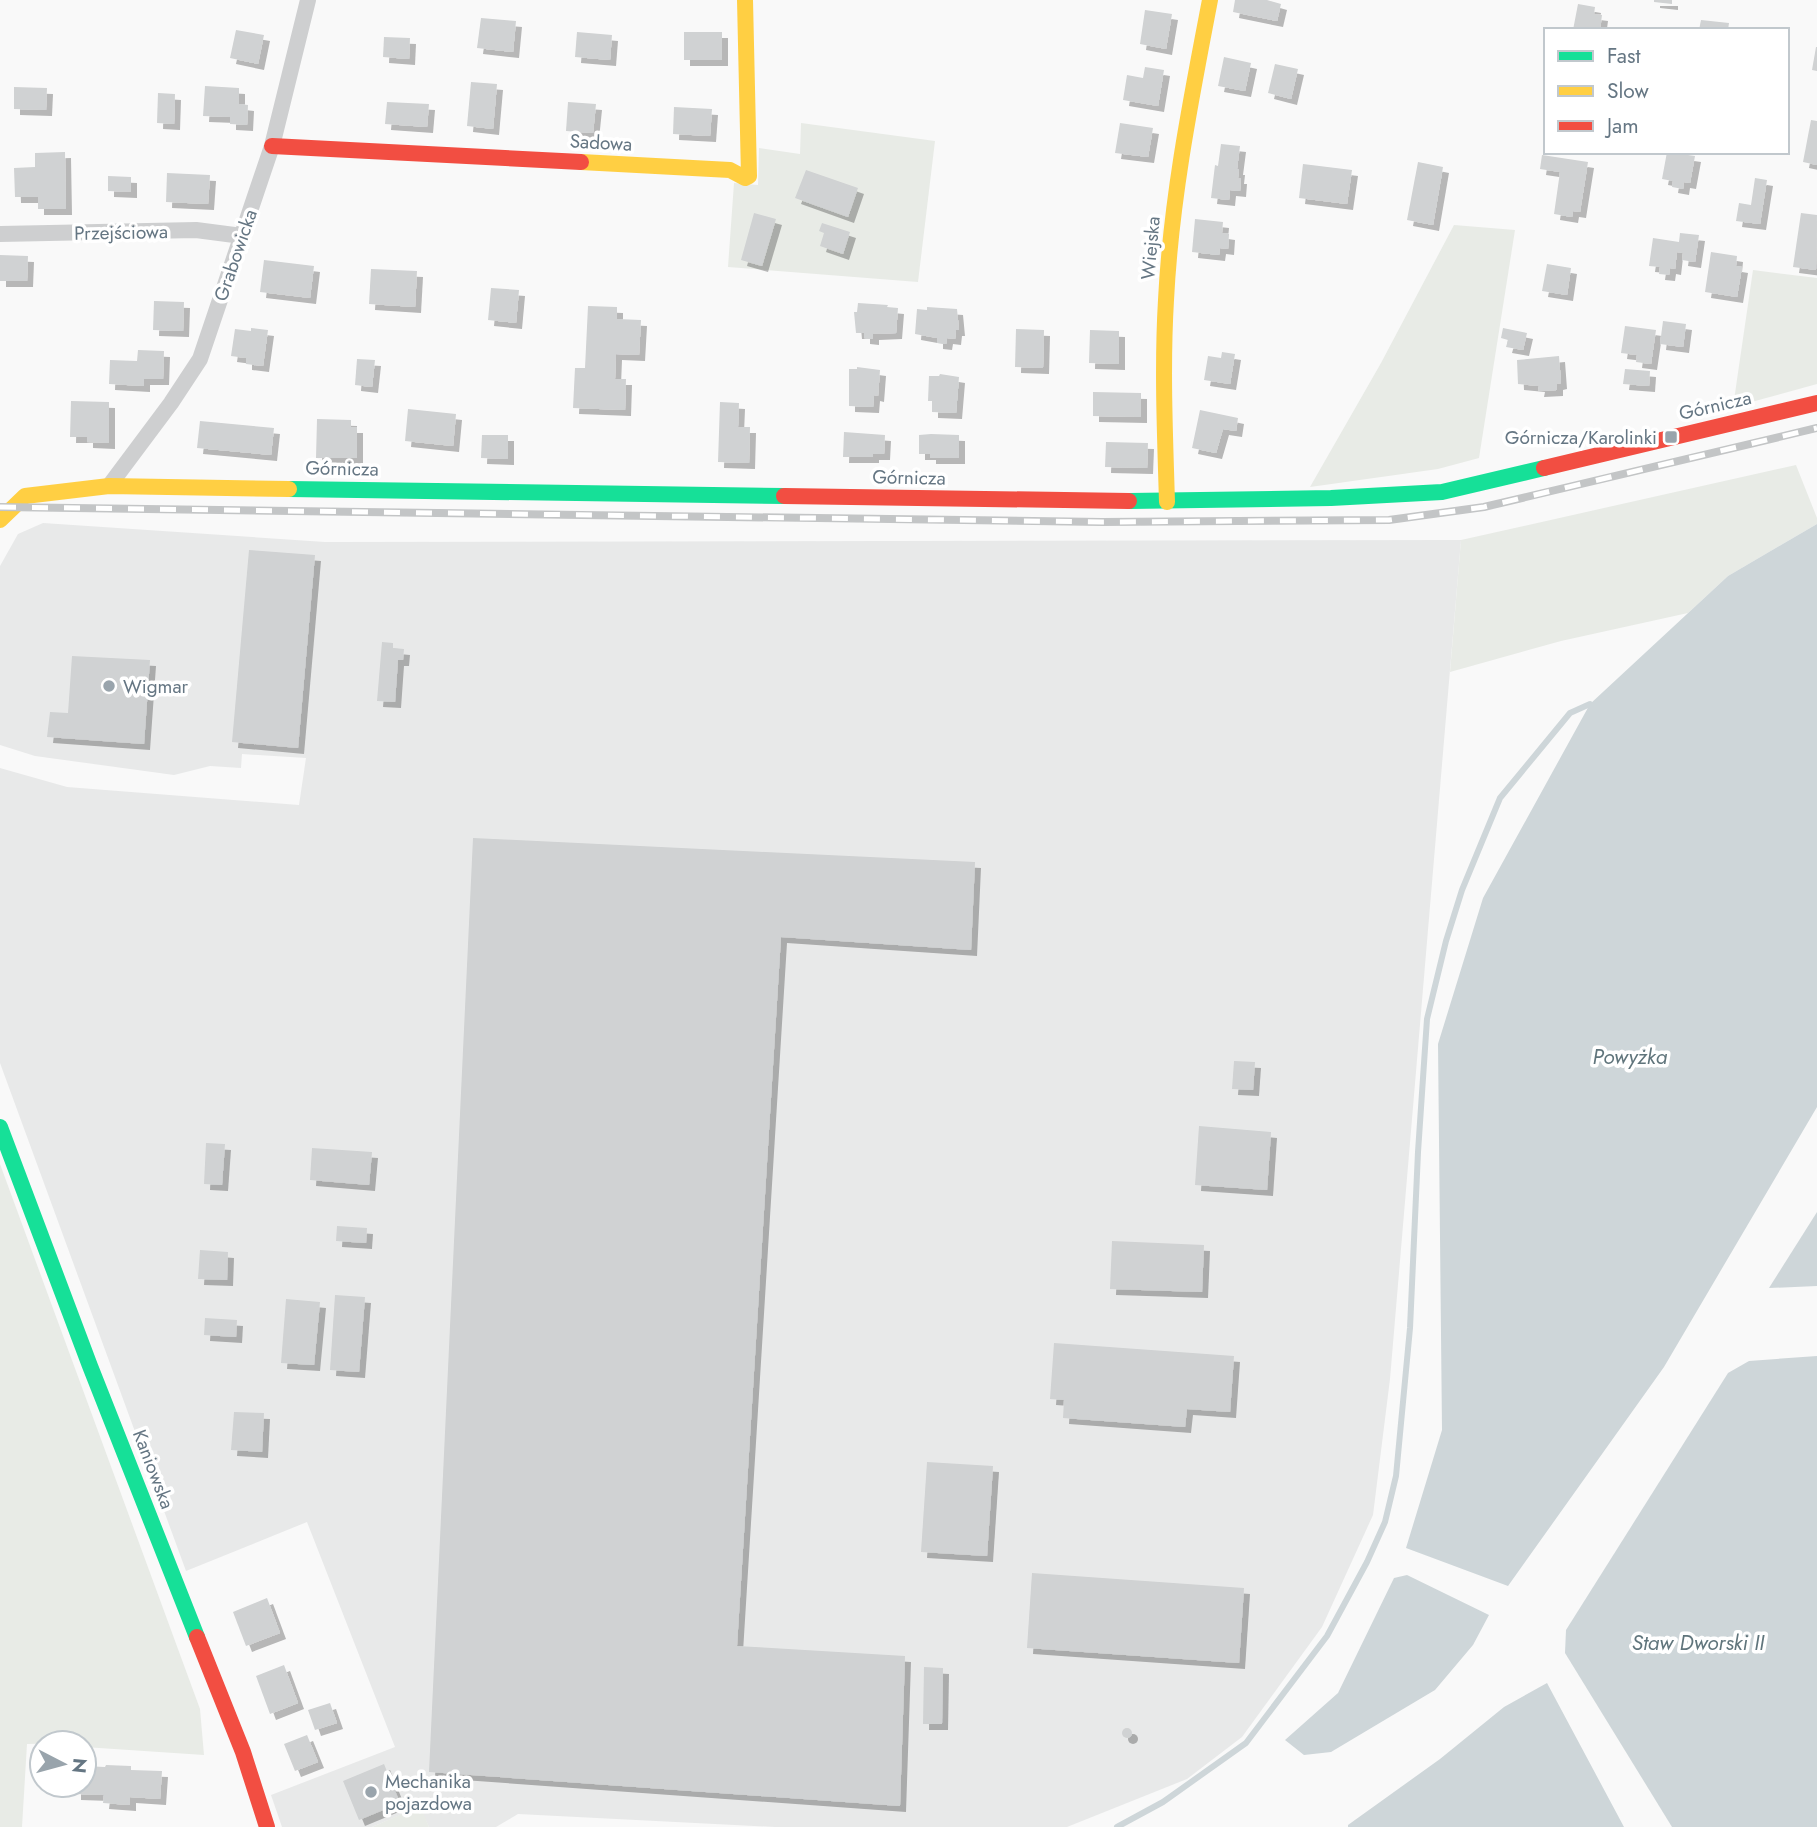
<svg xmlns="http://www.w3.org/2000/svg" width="1817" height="1827" font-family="Jost,sans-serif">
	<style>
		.built { fill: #e8e9e9 }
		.green { fill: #e8ebe6 }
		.water { fill: #ced6d9 }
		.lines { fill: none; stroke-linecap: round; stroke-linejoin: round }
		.stream { stroke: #ced6d9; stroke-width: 6 }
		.building { fill: #d0d2d3; filter: url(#shadow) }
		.street { stroke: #cecfd0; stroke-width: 16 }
		.fast { stroke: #16e098; stroke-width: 16 }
		.slow { stroke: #ffcf43; stroke-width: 16 }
		.jam { stroke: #f24e42; stroke-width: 16 }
		.rail-casing { stroke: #c3c5c6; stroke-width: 8 }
		.rail { stroke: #fff; stroke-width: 5; stroke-dasharray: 16; stroke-linecap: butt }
		.poi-dot { fill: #99a4ac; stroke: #fff; stroke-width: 2.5 }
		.labels { text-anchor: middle; stroke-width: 7; stroke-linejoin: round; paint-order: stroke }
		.street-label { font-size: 19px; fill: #657683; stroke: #fff }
		.poi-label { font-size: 19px; fill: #657683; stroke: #fff; text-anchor: start }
		.water-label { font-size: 21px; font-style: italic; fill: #60757c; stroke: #fff }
	</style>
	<defs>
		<filter id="shadow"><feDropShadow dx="6" dy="6" stdDeviation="0" flood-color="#0004"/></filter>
	</defs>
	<rect width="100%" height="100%" fill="#f9f9f9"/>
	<!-- built -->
	<polygon class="built" points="43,523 325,542 1461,540 1390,1379 1373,1515 1322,1627 1242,1737 1187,1779 1067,1827 775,1827 518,1814 496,1827 429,1827 419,1807 372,1827 282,1827 271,1795 395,1747 307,1522 186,1571 0,1063 0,768 67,787 299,805 306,758 242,754 241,768 210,766 174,775 35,756 0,745 0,566 18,534"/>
	<!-- green -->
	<g class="green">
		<polygon points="801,123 935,141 918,282 728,267 734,183 758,185 759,148 800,154"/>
		<polygon points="1454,225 1515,230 1479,458 1438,469 1310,487 1381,363"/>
		<polygon points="1753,270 1817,278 1817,384 1733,407"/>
		<polygon points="1796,465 1817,518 1817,524 1728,576 1688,613 1561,641 1450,672 1461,540"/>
		<polygon points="0,1164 200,1709 204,1755 84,1747 84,1743 27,1744 22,1827 0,1827"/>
		<polygon points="420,1806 429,1827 372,1827"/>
	</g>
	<!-- water -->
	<g class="water">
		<polygon points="1817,524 1817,1107 1664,1367 1508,1586 1406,1548 1442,1430 1438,1044 1483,898 1590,704 1728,576"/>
		<polygon points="1817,1212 1817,1286 1769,1288"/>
		<polygon points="1817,1356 1817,1827 1672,1827 1565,1653 1566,1630 1728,1373 1749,1361"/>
		<polygon points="1407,1575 1489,1615 1473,1645 1435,1690 1331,1752 1304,1755 1285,1740 1338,1693 1394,1578"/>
		<polygon points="1547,1683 1624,1827 1348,1827 1348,1825 1440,1759 1504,1707"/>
	</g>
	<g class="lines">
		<!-- stream -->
		<polyline class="stream" points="1117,1827 1163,1802 1246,1743 1327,1636 1367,1562 1385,1522 1396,1476 1410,1328 1418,1152 1427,1019 1446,941 1462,890 1500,798 1570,713 1590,704"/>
	</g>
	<!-- building -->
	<g class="building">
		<polygon points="1235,0 1267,0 1281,4 1277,21 1233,12"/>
		<polygon points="1654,0 1672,0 1672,4 1654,2"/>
		<polygon points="1578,4 1595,7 1594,14 1602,15 1600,30 1573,30"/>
		<polygon points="1145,10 1172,14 1166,49 1140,44"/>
		<polygon points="481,18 516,21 513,52 477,48"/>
		<polygon points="1701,20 1729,23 1728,30 1699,30"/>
		<polygon points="236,30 264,35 258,64 230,58"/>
		<polygon points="577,32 612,35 610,60 575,57"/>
		<rect x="684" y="32" width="38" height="28"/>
		<polygon points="384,37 410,38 409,59 383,57"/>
		<polygon points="1816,47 1817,47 1817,71 1812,70"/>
		<polygon points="1224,57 1251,63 1245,91 1218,86"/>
		<polygon points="1275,64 1298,69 1291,99 1268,93"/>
		<polygon points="1145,67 1164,70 1158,106 1123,100 1127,75 1143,78"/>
		<polygon points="471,82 497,84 493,129 467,126"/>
		<polygon points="205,86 239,88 239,104 248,105 247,125 230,124 230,117 203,116"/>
		<polygon points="14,87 47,88 46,110 14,109"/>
		<polygon points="158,93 175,94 174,124 157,123"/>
		<polygon points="387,102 429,104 427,127 385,124"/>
		<polygon points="568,102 596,104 593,133 566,131"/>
		<polygon points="674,107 712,109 710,136 673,134"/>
		<polygon points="1811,120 1817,121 1817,165 1803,162"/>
		<polygon points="1120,123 1153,128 1148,157 1115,153"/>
		<polygon points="1221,144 1240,146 1237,169 1239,169 1238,178 1241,178 1240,191 1230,190 1229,200 1211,198 1215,165 1218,166"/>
		<polygon points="65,152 66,209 38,209 38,197 15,197 14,168 35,167 35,153"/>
		<polygon points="1667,152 1695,156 1690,183 1684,182 1683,189 1672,187 1673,181 1662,179"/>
		<polygon points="1542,155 1588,162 1580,212 1573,211 1572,217 1554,214 1560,172 1540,169"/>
		<polygon points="1418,162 1443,167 1433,225 1407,220"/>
		<polygon points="1303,164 1352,170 1347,204 1299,198"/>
		<polygon points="806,170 858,188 848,217 795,198"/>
		<polygon points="167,173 210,175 208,204 166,202"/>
		<polygon points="108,176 131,177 131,192 108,191"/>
		<polygon points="1755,178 1767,180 1760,224 1736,221 1739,203 1751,205"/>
		<polygon points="754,213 776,219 762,266 741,260"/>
		<polygon points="1801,213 1817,215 1816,270 1793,267"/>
		<polygon points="1195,219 1223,222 1222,233 1229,234 1228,249 1220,248 1219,255 1192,252"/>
		<polygon points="822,223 850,232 843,254 820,246 824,233 819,231"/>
		<polygon points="1680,233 1699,235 1695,262 1682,260 1683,253 1677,252 1675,269 1670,268 1669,275 1659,274 1660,267 1649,266 1653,238 1679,242"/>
		<polygon points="1711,252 1737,256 1736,266 1742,267 1737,297 1705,292"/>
		<polygon points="0,255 28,256 27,281 0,281"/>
		<polygon points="264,260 314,266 310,298 260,292"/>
		<polygon points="1547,264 1571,268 1567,295 1542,291"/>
		<polygon points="371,269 417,271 415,307 369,304"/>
		<polygon points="491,288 519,290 516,323 488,320"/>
		<polygon points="154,301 184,302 183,331 153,330"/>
		<polygon points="858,303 888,305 887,307 898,308 896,333 873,334 873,339 864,338 864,333 856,333 854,312 857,312"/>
		<polygon points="588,306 617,307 617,319 641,320 639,355 616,354 615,379 626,379 625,410 573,408 575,368 585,368"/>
		<polygon points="927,307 957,309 959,330 956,330 955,339 947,338 946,344 937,343 937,338 915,334 917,309 927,310"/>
		<polygon points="1663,321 1686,324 1683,347 1660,344"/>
		<polygon points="1625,326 1656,330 1651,364 1636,362 1637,355 1621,353"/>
		<polygon points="251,328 268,330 263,366 246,364 246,358 231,356 235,329 251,331"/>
		<polygon points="1503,328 1527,333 1523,350 1506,347 1508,340 1501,338"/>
		<polygon points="1016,329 1044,330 1043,368 1015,367"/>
		<polygon points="1090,330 1119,331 1119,364 1089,363"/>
		<polygon points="138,350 164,351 163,379 144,379 144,386 109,384 110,360 137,361"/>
		<polygon points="1222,352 1235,354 1230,384 1204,380 1208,356 1221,358"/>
		<polygon points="1559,356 1561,383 1557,384 1557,390 1538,391 1539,386 1518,384 1517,360"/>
		<polygon points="357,359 375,360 372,387 355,385"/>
		<polygon points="857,367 880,370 878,396 874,395 873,407 849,406 849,369 857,369"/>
		<polygon points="1625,369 1650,371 1649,386 1623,384"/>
		<polygon points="940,374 959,377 956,413 932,412 932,401 928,401 929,376 939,376"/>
		<polygon points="1093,392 1141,393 1141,417 1093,416"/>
		<polygon points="71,401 109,402 109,443 87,442 87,437 70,437"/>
		<polygon points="720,402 739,403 738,427 750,427 749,463 718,462"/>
		<polygon points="408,409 456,414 453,446 405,441"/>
		<polygon points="1200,410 1238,418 1236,431 1223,429 1216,453 1192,448"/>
		<polygon points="317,419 351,420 351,427 357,427 357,458 316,458"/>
		<polygon points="200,421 274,428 271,455 197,448"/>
		<polygon points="844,432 885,435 884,454 873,454 873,457 843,457"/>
		<polygon points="931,434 959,435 959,458 930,458 930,454 919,454 919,435"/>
		<polygon points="482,435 508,435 508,459 481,458"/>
		<polygon points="1106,442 1148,443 1147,468 1105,467"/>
		<polygon points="249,550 315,555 298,748 232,742"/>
		<polygon points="382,642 393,643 393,648 404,649 403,660 398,660 395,702 377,701"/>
		<polygon points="72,656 150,660 144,744 47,737 50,712 68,713"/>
		<polygon points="473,838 975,862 971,950 781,937 737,1646 905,1656 900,1806 429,1772"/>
		<polygon points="1234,1061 1255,1062 1253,1090 1232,1089"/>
		<polygon points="1199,1126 1271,1132 1267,1190 1195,1185"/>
		<polygon points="206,1143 225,1144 222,1185 204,1184"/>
		<polygon points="312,1148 372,1152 369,1185 310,1180"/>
		<polygon points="337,1226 367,1228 366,1243 336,1241"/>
		<polygon points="1112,1241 1204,1245 1202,1292 1110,1289"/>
		<polygon points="200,1250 228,1252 227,1280 198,1279"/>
		<polygon points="335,1295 365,1297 359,1372 330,1370"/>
		<polygon points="286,1299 320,1302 314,1365 281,1363"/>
		<polygon points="205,1318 237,1320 236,1337 204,1335"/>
		<polygon points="1054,1343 1234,1356 1230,1412 1187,1409 1185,1427 1063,1418 1064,1400 1050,1399"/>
		<polygon points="234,1412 264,1413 262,1452 231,1450"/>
		<polygon points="927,1462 993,1466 987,1556 921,1552"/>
		<polygon points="1032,1573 1244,1588 1239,1663 1027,1648"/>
		<polygon points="267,1598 280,1633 246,1646 233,1612"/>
		<polygon points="284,1665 298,1703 270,1714 256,1676"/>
		<polygon points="924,1667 943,1668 942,1724 923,1724"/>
		<polygon points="330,1703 337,1723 315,1730 308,1710"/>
		<circle cx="1127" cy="1733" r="5"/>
		<polygon points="307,1735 318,1762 295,1771 284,1744"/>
		<polygon points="384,1764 400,1803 359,1820 343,1781"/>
		<polygon points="106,1765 131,1766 131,1770 162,1771 160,1799 130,1797 130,1805 103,1803 104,1795 75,1794 75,1785 84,1785 84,1766 105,1767"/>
	</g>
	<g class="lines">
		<!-- street -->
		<g class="street">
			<polyline points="0,234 196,230 242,236"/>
			<polyline points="109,486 171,403 200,359 272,146 308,0"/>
		</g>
		<!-- fast -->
		<g class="fast">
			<polyline points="289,489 784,496"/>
			<polyline points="1129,501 1331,498 1442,492 1544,468"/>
			<polyline points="0,1127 90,1366 197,1637"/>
		</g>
		<!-- slow -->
		<g class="slow">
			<polyline points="581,162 730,170 745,178 749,176 745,0"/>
			<path d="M1167,502c-2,-67 -5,-135 -1,-202 5,-101 25,-201 44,-300"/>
			<polyline points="0,520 25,496 109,486 289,489"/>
		</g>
		<!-- jam -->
		<g class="jam">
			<polyline points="272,146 581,162"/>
			<polyline points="1544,468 1817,403"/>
			<polyline points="784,496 1129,501"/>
			<polyline points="197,1637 243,1752 267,1827"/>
		</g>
		<!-- rail casing -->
		<g class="rail-casing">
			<polyline id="rail" points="0,507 1102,522 1389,520 1484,507 1817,428"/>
		</g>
		<!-- rail -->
		<use href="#rail" class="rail"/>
	</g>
	<!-- markers -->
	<g class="poi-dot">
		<rect x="1664" y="430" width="14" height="14" rx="3.5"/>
		<circle cx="109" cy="686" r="7"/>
		<circle cx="371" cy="1792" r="7"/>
	</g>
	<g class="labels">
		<!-- street labels -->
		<g class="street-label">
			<text transform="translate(601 142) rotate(3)" y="7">Sadowa</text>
			<text transform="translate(121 232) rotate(-1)" y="7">Przejściowa</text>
			<text transform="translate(1150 248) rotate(-85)" y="7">Wiejska</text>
			<text transform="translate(235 255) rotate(-71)" y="7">Grabowicka</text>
			<text transform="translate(1715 405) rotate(-13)" y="7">Górnicza</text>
			<text transform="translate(342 468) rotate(1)" y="7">Górnicza</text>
			<text transform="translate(909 477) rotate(1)" y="7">Górnicza</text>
			<text transform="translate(154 1469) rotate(69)" y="7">Kaniowska</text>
		</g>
		<!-- poi labels -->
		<g class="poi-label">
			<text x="1657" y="444" text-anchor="end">Górnicza/Karolinki</text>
			<text x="123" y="693">Wigmar</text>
			<text x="385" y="1788">Mechanika<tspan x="385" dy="22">pojazdowa</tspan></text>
		</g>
		<!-- water labels -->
		<g class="water-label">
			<text x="1630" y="1064">Powyżka</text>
			<text x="1698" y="1650">Staw Dworski II</text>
		</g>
	</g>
	<!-- legend -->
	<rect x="1544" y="28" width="245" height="126" fill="#ffffff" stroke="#c1c8cd" stroke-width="2"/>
	<rect x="1558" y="51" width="35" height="10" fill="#16e098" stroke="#c1c8cd" stroke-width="2"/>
	<text x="1607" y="63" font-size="21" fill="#657683">Fast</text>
	<rect x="1558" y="86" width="35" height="10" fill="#ffcf43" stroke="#c1c8cd" stroke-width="2"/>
	<text x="1607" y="98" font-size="21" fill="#657683">Slow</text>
	<rect x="1558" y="121" width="35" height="10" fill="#f24e42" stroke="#c1c8cd" stroke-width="2"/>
	<text x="1607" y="133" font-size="21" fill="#657683">Jam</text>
	<!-- north arrow -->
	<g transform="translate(63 1764) rotate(96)"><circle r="33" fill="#ffffff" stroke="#c1c8cd" stroke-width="2"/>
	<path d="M0-5L12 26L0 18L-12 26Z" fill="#99a4ac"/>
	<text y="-10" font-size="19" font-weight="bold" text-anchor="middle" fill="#657683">N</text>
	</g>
</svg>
